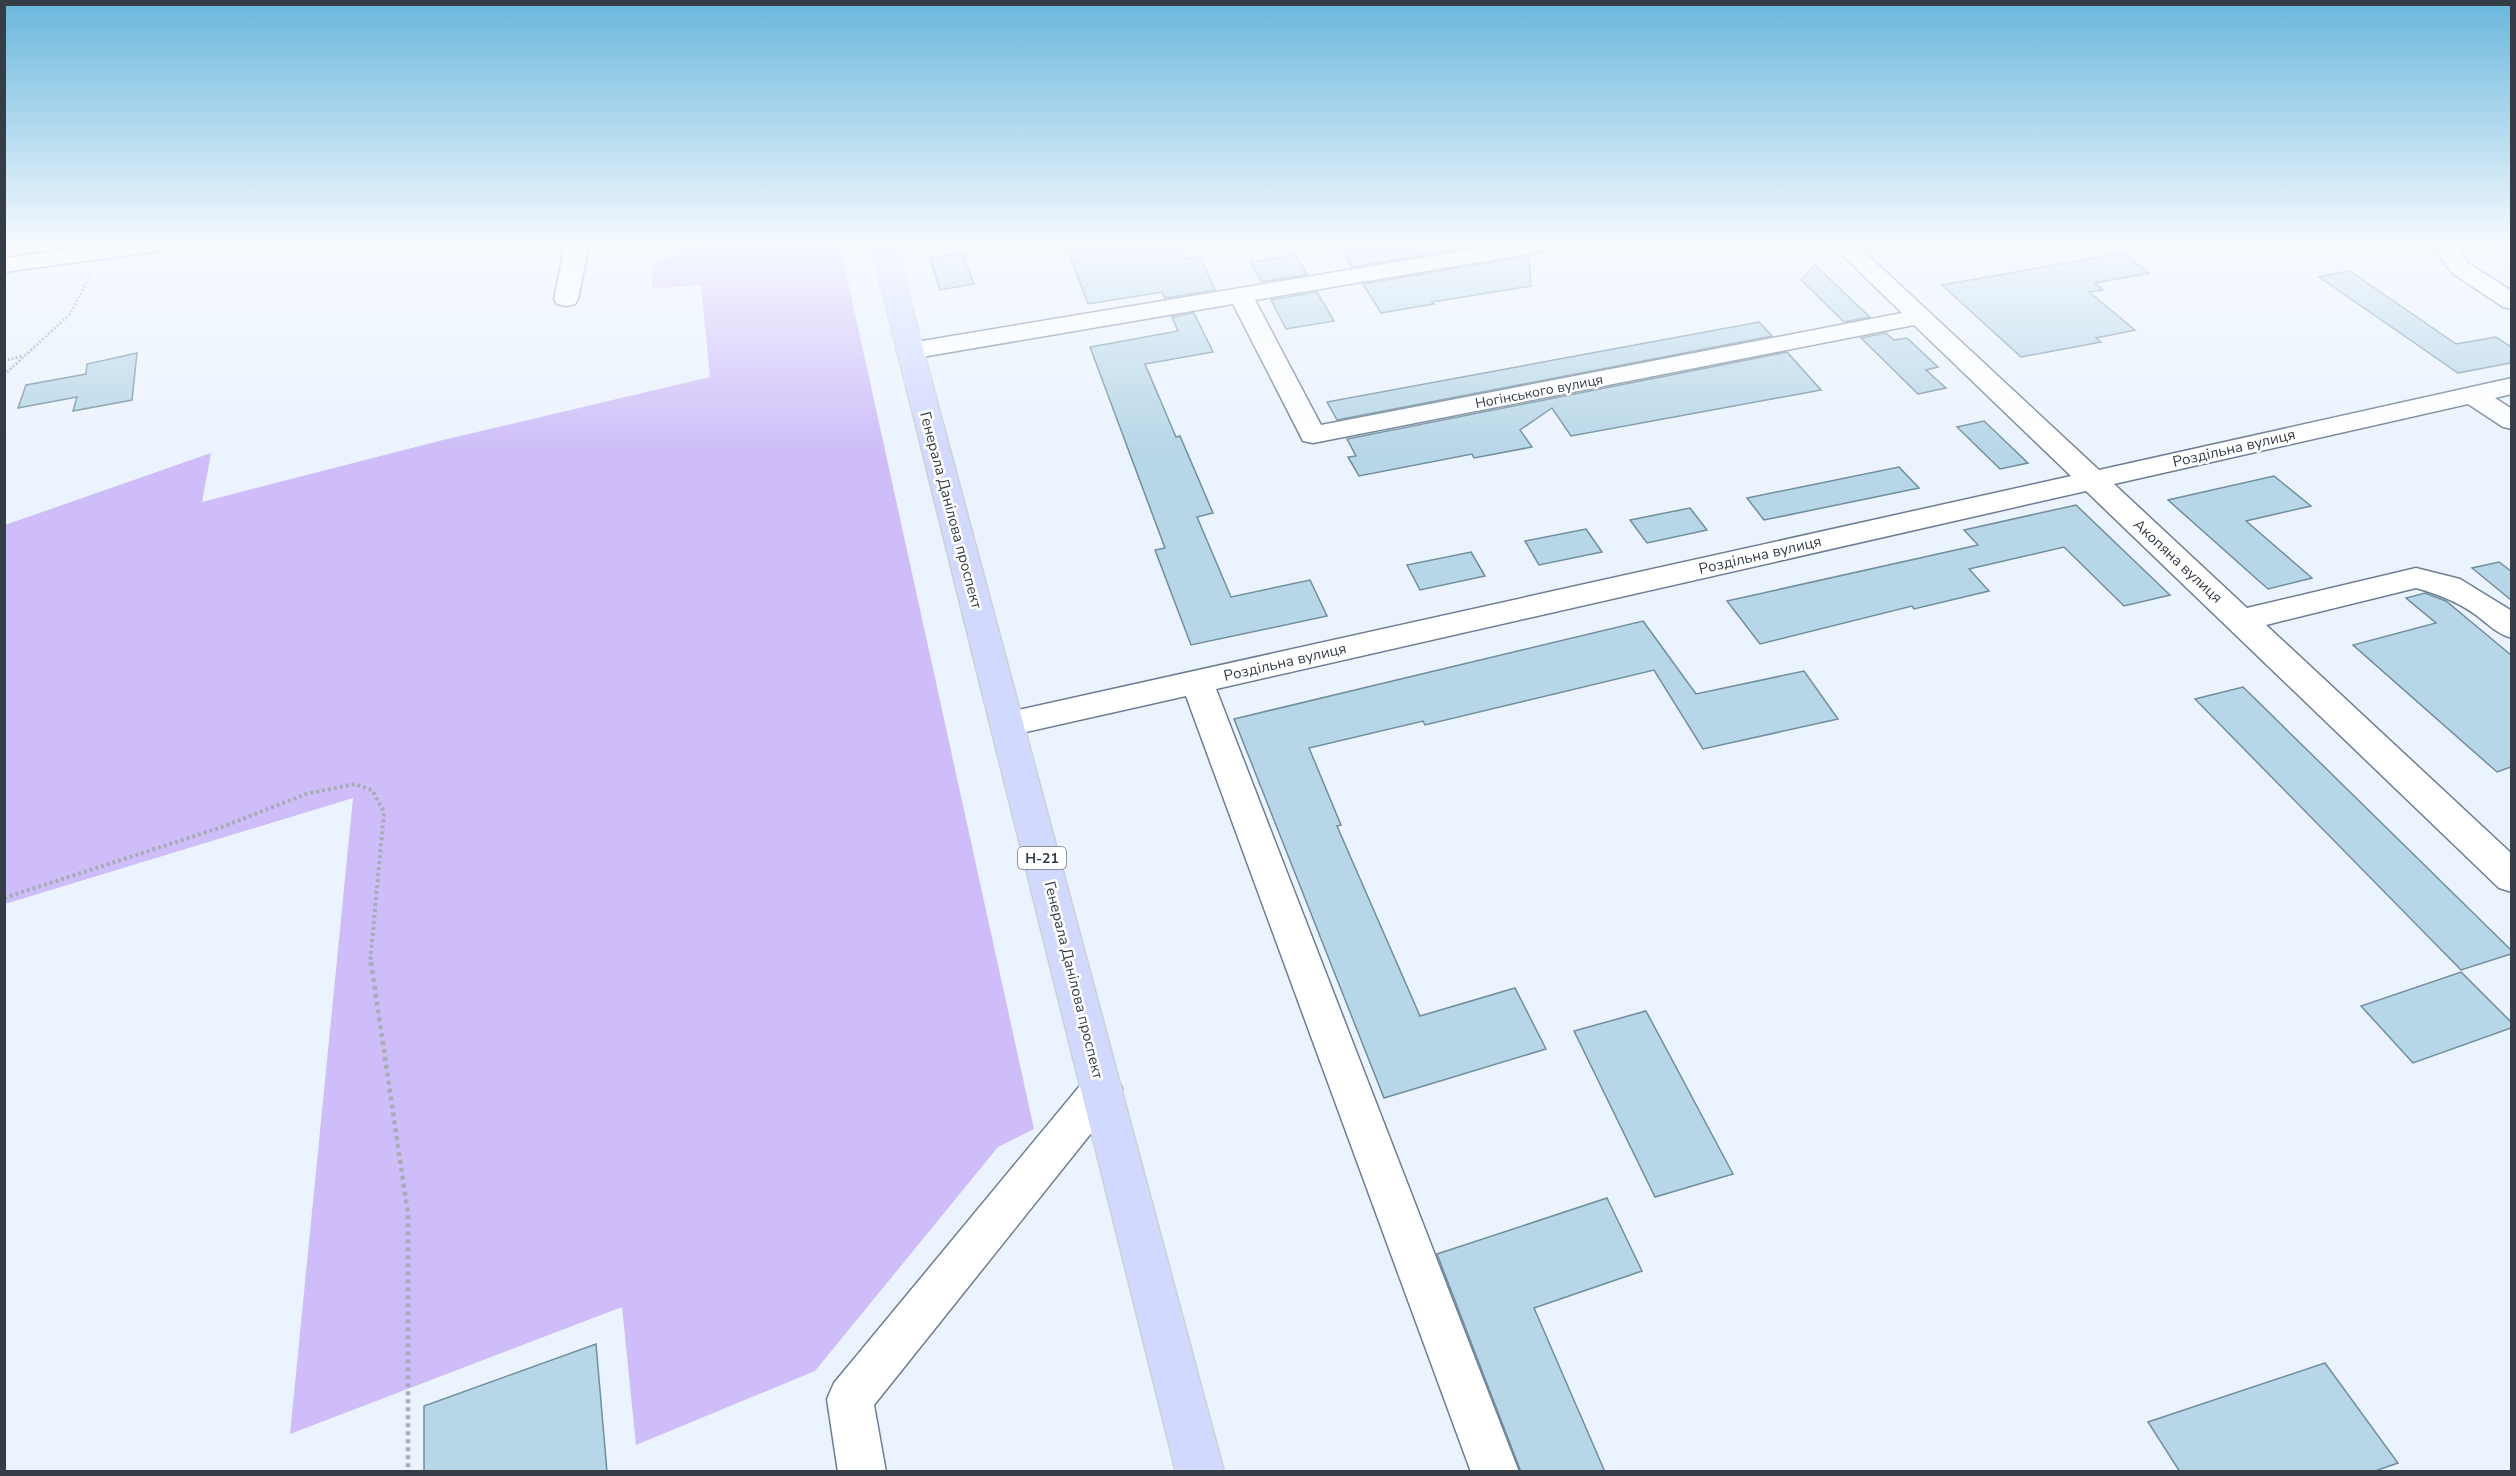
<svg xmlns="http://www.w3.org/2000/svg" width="2516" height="1476" font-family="'Nunito Sans',sans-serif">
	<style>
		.green { fill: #cebdf8 }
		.building { fill: #b7d6e7; stroke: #718e9e; stroke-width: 1.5 }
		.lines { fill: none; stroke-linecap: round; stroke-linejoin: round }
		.minor-casing { stroke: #6c7e94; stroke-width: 3 }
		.major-casing { stroke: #cfd0d3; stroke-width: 3 }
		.path-far2 { stroke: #a5adb7; stroke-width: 3; stroke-dasharray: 2 2; stroke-linecap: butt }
		.path-far1 { stroke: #a5adb7; stroke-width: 4; stroke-dasharray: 3 3; stroke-linecap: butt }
		.path { stroke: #a5adb7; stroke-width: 4.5; stroke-dasharray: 4 4; stroke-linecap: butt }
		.minor { fill: #fff; fill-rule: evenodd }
		.major { fill: #d2d9fe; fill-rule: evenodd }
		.labels { text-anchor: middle; stroke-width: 5; stroke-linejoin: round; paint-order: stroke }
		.far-street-label { font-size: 14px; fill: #353d46; stroke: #fff }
		.shield { fill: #fff; stroke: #72777e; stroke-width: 1.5 }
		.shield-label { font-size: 14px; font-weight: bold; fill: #353d46 }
		.street-label { font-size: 15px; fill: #353d46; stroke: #fff }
	</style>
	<rect width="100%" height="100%" fill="#ebf3fe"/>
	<!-- green -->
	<polygon class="green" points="697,245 840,245 1034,1129 998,1147 815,1371 636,1445 622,1307 290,1434 353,798 5,904 5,525 211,453 202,502 443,440 710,377 701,285 652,289 653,263"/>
	<!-- building -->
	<g class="building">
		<polygon points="1066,245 1178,245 1184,259 1200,256 1215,290 1165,298 1162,292 1088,304"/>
		<polygon points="1339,245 1484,245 1352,267"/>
		<polygon points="963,253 974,284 940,290 930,258"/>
		<polygon points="2122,253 2149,273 2095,283 2103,290 2089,292 2135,330 2096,338 2101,342 2021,357 1942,285"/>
		<polygon points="1296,255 1307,275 1261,282 1251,262"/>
		<polygon points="1529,256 1531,286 1432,302 1434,304 1381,313 1363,284"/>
		<polygon points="1815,265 1857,305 1870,317 1844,322 1801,280"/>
		<polygon points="2350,271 2456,344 2496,337 2511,347 2511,363 2458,373 2319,277"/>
		<polygon points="1317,292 1334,321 1286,329 1271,300"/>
		<polygon points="1194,313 1213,352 1145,364 1176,437 1180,436 1213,513 1197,517 1231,597 1310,580 1327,616 1191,645 1155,550 1165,548 1090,347 1178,331 1172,317"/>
		<polygon points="1759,322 1772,336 1337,420 1327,402"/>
		<polygon points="1886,333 1894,340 1907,338 1938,367 1926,370 1946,388 1918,394 1861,338"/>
		<polygon points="1787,352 1821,390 1571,436 1552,408 1520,430 1532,447 1474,458 1472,454 1359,476 1348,457 1356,456 1347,439"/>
		<polygon points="137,353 132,400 73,411 77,397 18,408 26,385 86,374 87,364"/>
		<polygon points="1984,421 2028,463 2000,469 1957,427"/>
		<polygon points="1899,467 1919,488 1764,520 1747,498"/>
		<polygon points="2274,476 2311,506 2246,521 2312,578 2268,589 2168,500"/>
		<polygon points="2076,505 2170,595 2124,606 2064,547 1969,569 1989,591 1914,609 1912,606 1760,644 1727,601 1978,545 1964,530"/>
		<polygon points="1690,508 1707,530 1647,543 1630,520"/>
		<polygon points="1586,529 1602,552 1539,565 1525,541"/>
		<polygon points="1471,552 1485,576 1420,590 1407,565"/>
		<polygon points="2499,562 2511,571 2511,600 2472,568"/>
		<polygon points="2425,593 2446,601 2511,655 2511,767 2497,772 2353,645 2436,623 2406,598"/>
		<polygon points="1643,621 1696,694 1804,671 1838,719 1703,749 1654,670 1425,725 1423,721 1309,748 1341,825 1337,826 1420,1016 1515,988 1546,1049 1384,1098 1234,719"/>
		<polygon points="2243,687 2511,950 2511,954 2461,970 2195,699"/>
		<polygon points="2461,972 2511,1022 2511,1028 2413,1063 2361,1006"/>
		<polygon points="1646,1011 1733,1174 1655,1197 1574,1031"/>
		<polygon points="1607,1198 1642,1271 1534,1308 1605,1472 1521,1472 1437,1254"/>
		<polygon points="596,1344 607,1472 424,1472 424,1406"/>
		<polygon points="2325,1363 2398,1463 2372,1472 2180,1472 2148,1422"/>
	</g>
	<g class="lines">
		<!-- minor casing -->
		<g class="minor-casing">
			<g id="minor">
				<polygon points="100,245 164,245 160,250 152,252 4,272 4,258"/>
				<polygon points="565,245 589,245 578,299 575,304 566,306 557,304 554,299"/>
				<path d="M1498,245h53l-4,5 -8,2 -284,48 66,125 581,-112 -70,-68h25l242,225 413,-92v16l-17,4 17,11v20l-9,-2 -35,-23 -354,80 133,124 169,-40 44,11 52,32v27c-15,-4 -24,-14 -36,-23 -18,-13 -38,-21 -60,-27l-150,37 246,229v38l-13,-4 -413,-397 -870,198 303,783h-48l-285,-776 -178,40 -12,-3 -4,-9 4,-9 1075,-239 -157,-151 -601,118 -10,-2 -3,-6 -67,-131 -323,55 -9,-3 -4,-5 4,-5 9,-3z"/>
				<polygon points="2432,245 2456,245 2468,263 2512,291 2512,309 2503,307 2452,273"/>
				<polygon points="1102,1070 1116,1076 1122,1089 1116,1102 874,1405 886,1472 838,1472 827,1399 834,1383 1088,1076"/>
			</g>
		</g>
		<!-- major casing -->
		<g class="major-casing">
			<polygon id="major" points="871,245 895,245 1224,1472 1176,1472"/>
		</g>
		<!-- path-far2 -->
		<g class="path-far2">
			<polyline points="4,361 22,356"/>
			<polyline points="4,375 70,314 91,274"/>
		</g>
		<!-- path-far1 -->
		<polyline class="path-far1" points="4,898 222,827 306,794 355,784 372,790 384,812 370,964"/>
		<!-- path -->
		<polyline class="path" points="371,962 408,1215 408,1472"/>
		<!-- minor -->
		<use href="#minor" class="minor"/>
		<!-- major -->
		<use href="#major" class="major"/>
	</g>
	<!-- sky -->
	<linearGradient id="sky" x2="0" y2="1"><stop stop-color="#69b6dc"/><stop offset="0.54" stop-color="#f6faff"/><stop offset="1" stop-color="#f6faff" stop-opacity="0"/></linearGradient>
	<rect width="2516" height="452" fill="url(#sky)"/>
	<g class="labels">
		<!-- far-street labels -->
		<g class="far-street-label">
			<text transform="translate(1539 391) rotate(-11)" y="5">Ногінського вулиця</text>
		</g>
		<!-- shield labels -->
		<rect class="shield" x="1018" y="847" width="48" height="22" rx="4.5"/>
		<g class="shield-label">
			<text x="1042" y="863">Н-21</text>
		</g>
		<!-- street labels -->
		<g class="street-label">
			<text transform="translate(2234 448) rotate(-13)" y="5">Роздільна вулиця</text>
			<text transform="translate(951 510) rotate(75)" y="5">Генерала Данілова проспект</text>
			<text transform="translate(1760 555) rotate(-13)" y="5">Роздільна вулиця</text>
			<text transform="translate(2178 561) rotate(43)" y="5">Акопяна вулиця</text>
			<text transform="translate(1285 662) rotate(-13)" y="5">Роздільна вулиця</text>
			<text transform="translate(1074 980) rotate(76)" y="5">Генерала Данілова проспект</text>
		</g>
	</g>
	<!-- border -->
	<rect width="2516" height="1476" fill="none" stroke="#353d46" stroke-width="12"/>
</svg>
